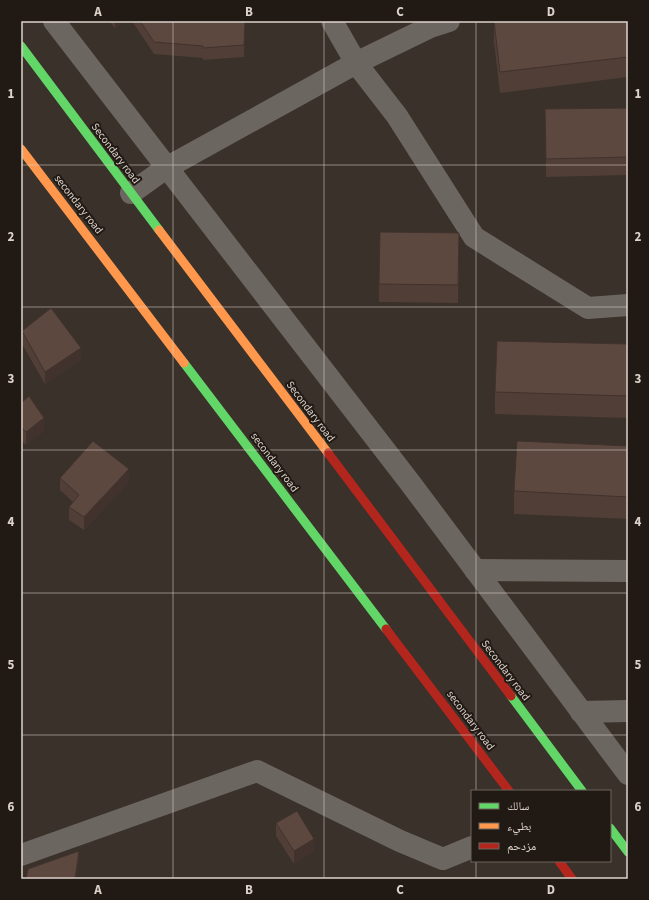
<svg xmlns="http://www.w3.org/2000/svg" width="649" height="900" font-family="'Source Sans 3','Noto Naskh Arabic',sans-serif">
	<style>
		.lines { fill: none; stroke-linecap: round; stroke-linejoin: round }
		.street { stroke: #6c6660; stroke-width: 22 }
		.fast { stroke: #63d668; stroke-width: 9 }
		.slow { stroke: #ff974d; stroke-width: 9 }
		.jam { stroke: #b3261e; stroke-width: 9 }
		.wall { fill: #503e37 }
		.shaded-wall { fill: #41322d }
		.building { fill: #5d4840; stroke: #41322d }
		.grid { fill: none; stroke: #dcd3cb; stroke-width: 1; stroke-opacity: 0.55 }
		.labels { text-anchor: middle; stroke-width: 4; stroke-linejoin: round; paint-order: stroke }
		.street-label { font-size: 11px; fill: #dcd3cb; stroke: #211a14 }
		.neatline { fill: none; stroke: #dcd3cb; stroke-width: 1.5 }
		.grid-label { font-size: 13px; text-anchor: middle; font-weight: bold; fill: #dcd3cb }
	</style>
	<rect width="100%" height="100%" fill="#39312a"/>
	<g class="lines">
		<!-- street -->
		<g class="street">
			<polyline points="54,21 411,484 628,774"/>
			<polyline points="332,21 356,63 430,27 449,21"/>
			<polyline points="131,193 166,168 356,63 397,116 474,237 588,308 628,305"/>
			<polyline points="475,570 628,571"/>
			<polyline points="581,712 628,711"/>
			<polyline points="21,855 257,771 400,841 443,859 472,847"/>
		</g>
		<!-- fast -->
		<g class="fast">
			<polyline points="21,46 159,230"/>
			<polyline points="184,363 386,629"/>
			<polyline points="511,696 582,791"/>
			<polyline points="610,828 628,852"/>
		</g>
		<!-- slow -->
		<g class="slow">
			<polyline points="21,149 184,363"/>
			<polyline points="159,230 328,453"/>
		</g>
		<!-- jam -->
		<g class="jam">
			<polyline points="328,453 511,696"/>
			<polyline points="386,629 509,791"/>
			<polyline points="559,861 572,879"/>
		</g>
	</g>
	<!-- wall -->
	<g class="wall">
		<polygon points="109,21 123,21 115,28"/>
		<polygon points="132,21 245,21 244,57 203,60 203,58 154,54"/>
		<polygon points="494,21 628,21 628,77 500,93 494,42"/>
		<polygon points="628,108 628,175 546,177 545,109"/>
		<polygon points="459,251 458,303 379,302 379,284"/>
		<polygon points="22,331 81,360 45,384 22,344"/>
		<polygon points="628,344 628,418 495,414 495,392"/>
		<polygon points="21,403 44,431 26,445 21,440"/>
		<polygon points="628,446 628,519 514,514 514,491"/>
		<polygon points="60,478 129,482 84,530 69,520 69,507 73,502 60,490"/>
		<polygon points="276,823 314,851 294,864 276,836"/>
	</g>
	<!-- shaded-wall -->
	<g class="shaded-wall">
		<polygon points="115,21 123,21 115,28"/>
		<polygon points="81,348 81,360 45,384 45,372"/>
		<polygon points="44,418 44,431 26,445 26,432"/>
		<polygon points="129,469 129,482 84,530 84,517"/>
		<polygon points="314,839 314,851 294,864 294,851"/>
		<polygon points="79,851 79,864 77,879 75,879"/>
	</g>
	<!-- building -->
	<g class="building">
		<polygon points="140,21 245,21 244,45 203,48 203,46 154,42"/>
		<polygon points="494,21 628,21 628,57 500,72"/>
		<polygon points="628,108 628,157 546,159 545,109"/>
		<polygon points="380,232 459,233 458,285 379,284"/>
		<polygon points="51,308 81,348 45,372 22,331"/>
		<polygon points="497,341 628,344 628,396 495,392"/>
		<polygon points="29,396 44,418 26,432 21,427 21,403"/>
		<polygon points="93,441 129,469 84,517 69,507 79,495 60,478"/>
		<polygon points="517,441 628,446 628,497 514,491"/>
		<polygon points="297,811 314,839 294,851 276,823"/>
		<polygon points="79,851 75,879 26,879 28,869"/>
	</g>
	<!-- grid -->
	<path class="grid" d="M173,21v858M324,21v858M476,21v770M21,165h607M21,307h607M21,450h607M21,593h607M21,735h607M476,861v18"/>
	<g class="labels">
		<!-- street labels -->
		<g class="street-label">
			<text transform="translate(116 153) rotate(53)" y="4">Secondary road</text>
			<text transform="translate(79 204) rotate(52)" y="4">secondary road</text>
			<text transform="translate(311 411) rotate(53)" y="4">Secondary road</text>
			<text transform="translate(275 462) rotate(53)" y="4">secondary road</text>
			<text transform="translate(506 670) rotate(53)" y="4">Secondary road</text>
			<text transform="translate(471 720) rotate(53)" y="4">secondary road</text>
		</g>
	</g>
	<!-- border -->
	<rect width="649" height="900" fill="none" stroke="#211a14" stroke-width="44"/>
	<!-- legend -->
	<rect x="471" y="790" width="140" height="72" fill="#211a14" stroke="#6c645d"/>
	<rect x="479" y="803" width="20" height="6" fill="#63d668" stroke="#6c645d"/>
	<text x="507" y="810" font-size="12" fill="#dcd3cb">سالك</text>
	<rect x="479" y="823" width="20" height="6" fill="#ff974d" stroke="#6c645d"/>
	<text x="507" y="830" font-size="12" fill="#dcd3cb">بطيء</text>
	<rect x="479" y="843" width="20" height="6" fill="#b3261e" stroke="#6c645d"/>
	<text x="507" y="850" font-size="12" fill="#dcd3cb">مزدحم</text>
	<rect x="22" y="22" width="605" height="856" class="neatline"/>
	<g class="grid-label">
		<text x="98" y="16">A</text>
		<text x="249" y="16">B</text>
		<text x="400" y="16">C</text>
		<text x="551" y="16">D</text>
		<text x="11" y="98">1</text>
		<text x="638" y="98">1</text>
		<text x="11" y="241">2</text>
		<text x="638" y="241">2</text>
		<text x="11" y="383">3</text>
		<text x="638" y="383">3</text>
		<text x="11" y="526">4</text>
		<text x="638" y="526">4</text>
		<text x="11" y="669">5</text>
		<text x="638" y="669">5</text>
		<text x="11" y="811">6</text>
		<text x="638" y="811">6</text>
		<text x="98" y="894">A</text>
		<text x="249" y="894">B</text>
		<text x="400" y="894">C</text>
		<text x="551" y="894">D</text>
	</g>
</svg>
